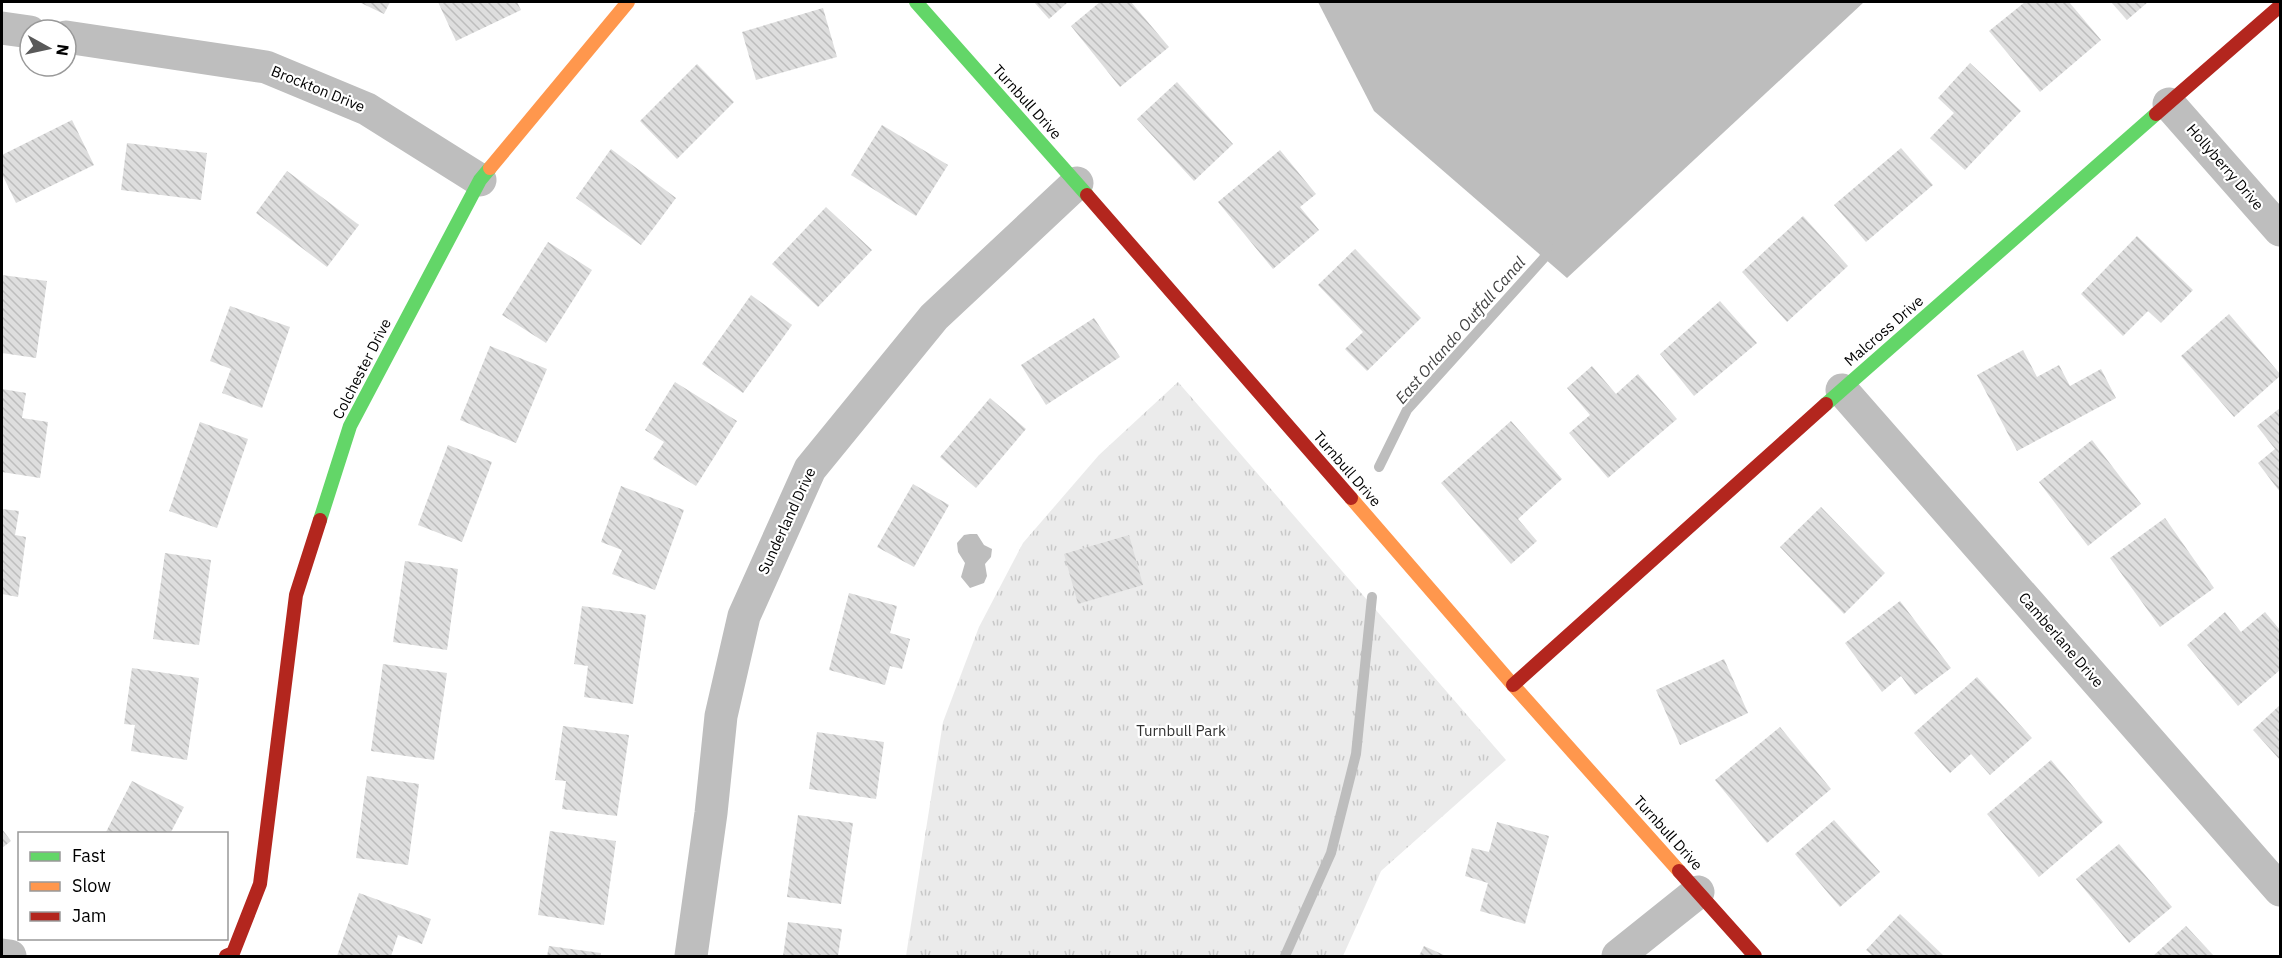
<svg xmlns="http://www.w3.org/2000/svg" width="2282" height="958" font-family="'IBM Plex Sans',sans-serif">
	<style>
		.park { fill: url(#park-tufts) }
		.water { fill: #bdbdbd }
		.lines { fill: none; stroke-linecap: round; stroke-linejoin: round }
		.stream { stroke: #bdbdbd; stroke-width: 10 }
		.building { fill: url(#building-back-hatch) }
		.street { stroke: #bebebe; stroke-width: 33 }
		.fast { stroke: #63d668; stroke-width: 14 }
		.slow { stroke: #ff974d; stroke-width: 14 }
		.jam { stroke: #b3261e; stroke-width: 14 }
		.labels { text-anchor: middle; stroke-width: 4.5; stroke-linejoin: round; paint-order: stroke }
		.street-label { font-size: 15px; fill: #000; stroke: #fff }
		.park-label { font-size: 15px; fill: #313131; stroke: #fff }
		.water-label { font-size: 16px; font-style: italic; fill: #424242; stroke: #fff }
	</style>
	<defs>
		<pattern id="park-tufts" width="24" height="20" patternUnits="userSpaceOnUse" patternTransform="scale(1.5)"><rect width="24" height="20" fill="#ebebeb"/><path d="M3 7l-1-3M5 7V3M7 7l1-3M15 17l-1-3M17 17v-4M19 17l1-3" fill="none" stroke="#c8c8c8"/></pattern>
		<pattern id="building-back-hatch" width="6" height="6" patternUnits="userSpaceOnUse" patternTransform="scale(1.5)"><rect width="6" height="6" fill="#dedede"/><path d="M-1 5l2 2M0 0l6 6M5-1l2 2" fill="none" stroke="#bdbdbd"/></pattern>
	</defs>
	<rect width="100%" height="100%" fill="#fff"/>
	<!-- park -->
	<polygon class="park" points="1178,382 1506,760 1381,871 1343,956 906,956 943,722 979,627 1023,543 1099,455"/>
	<!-- water -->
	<g class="water">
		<polygon points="1318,2 1864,2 1567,278 1374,111"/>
		<polygon points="970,534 977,534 984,545 992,549 991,557 985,564 987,576 984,583 970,588 961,577 965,563 958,552 957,543 964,535"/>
	</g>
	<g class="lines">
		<!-- stream -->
		<g class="stream">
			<polyline points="1379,467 1407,410 1544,258 1548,246"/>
			<polyline points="1285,956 1331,853 1356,754 1372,597"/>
		</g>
	</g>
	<!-- building -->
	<g class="building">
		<polygon points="359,2 390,2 384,14"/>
		<polygon points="438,2 517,2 521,10 456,41"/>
		<polygon points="1034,2 1068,2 1049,19"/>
		<polygon points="1100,2 1131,2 1169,47 1120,87 1071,26"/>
		<polygon points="2025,2 2069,2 2101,40 2040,92 1989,31"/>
		<polygon points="2111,2 2148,2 2127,20"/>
		<polygon points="823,8 837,57 756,80 742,32"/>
		<polygon points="1970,63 2021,111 1965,170 1930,138 1954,113 1938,98"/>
		<polygon points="697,64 734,102 677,159 640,121"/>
		<polygon points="1177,82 1233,144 1194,181 1137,119"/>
		<polygon points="72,120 94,165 16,203 2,174 2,155"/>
		<polygon points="882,125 948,165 916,216 851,175"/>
		<polygon points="127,143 207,153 201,200 121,190"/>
		<polygon points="1901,148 1933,185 1866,242 1834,205"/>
		<polygon points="611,149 676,198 641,245 576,198"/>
		<polygon points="1280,150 1316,194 1300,207 1319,230 1273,269 1218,202"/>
		<polygon points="287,171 359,225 327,267 256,213"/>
		<polygon points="826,207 872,250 818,307 772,264"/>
		<polygon points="1803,216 1848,266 1787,322 1742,272"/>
		<polygon points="2137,236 2193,290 2161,323 2148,311 2123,336 2081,294"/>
		<polygon points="548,242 592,270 546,343 502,315"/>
		<polygon points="1355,249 1421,318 1367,371 1345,349 1363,332 1318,285"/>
		<polygon points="2,275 47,281 36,358 2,353"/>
		<polygon points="751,295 792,325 743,393 702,364"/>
		<polygon points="1720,301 1757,343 1694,396 1660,354"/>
		<polygon points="230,306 290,327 262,408 222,393 231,369 210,361"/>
		<polygon points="2229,314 2280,374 2280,376 2234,417 2181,356"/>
		<polygon points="1094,318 1120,357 1046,405 1021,365"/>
		<polygon points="490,346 547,369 516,443 460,420"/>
		<polygon points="2023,350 2037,377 2059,365 2070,386 2101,369 2116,398 2017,451 1977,375"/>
		<polygon points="1592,366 1616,394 1638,374 1677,419 1608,478 1569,433 1590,415 1567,388"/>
		<polygon points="675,382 737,421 696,486 653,459 664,442 645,430"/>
		<polygon points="2,389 26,393 22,418 48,422 40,478 2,472"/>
		<polygon points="990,398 1026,429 976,488 940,457"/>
		<polygon points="2280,408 2280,492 2258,463 2275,449 2257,426"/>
		<polygon points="1511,421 1562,479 1518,519 1537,541 1511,564 1441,483"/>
		<polygon points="200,422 248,439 217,528 169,511"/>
		<polygon points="2092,440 2141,504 2088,546 2039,482"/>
		<polygon points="448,445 492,462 462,542 418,525"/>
		<polygon points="913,484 949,505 914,567 877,547"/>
		<polygon points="621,486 684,510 655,590 612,574 622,550 601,542"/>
		<polygon points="1821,507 1885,573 1844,614 1780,547"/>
		<polygon points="2,509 19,511 15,535 26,537 18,597 2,594"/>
		<polygon points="2165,518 2214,588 2160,627 2110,558"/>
		<polygon points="1129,535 1143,585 1078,604 1064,554"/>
		<polygon points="165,553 211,560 199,645 153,639"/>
		<polygon points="405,561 458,569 447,650 393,642"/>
		<polygon points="849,593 897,606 890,633 910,639 902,669 890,666 885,685 829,670"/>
		<polygon points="1900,601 1951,668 1915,695 1901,676 1882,692 1845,643"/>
		<polygon points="582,606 646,615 633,704 584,697 588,666 574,664"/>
		<polygon points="2225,612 2241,632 2265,612 2280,630 2280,670 2238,706 2187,645"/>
		<polygon points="1724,659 1748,713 1680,745 1656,690"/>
		<polygon points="383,664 447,673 434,760 371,751"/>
		<polygon points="132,668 199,678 187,760 131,751 135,725 124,724"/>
		<polygon points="1977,677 2032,738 1990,775 1971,754 1950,773 1914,733"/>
		<polygon points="2280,705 2280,760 2253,730"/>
		<polygon points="563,726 629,735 617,816 562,809 566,781 555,780"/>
		<polygon points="1780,727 1831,789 1767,843 1715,780"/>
		<polygon points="817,732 884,742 876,799 809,789"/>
		<polygon points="2051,760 2103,822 2039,877 1987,814"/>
		<polygon points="367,776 419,784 408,865 356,858"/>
		<polygon points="132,781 184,807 170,834 105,834"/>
		<polygon points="798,815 853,823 841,904 787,897"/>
		<polygon points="1834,820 1880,872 1840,907 1795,854"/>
		<polygon points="1497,822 1549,836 1525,924 1480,911 1488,883 1465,876 1472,848 1489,852"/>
		<polygon points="2,829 11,841 2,848"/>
		<polygon points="550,831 616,841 604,925 538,915"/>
		<polygon points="2119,844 2172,907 2129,943 2076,879"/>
		<polygon points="359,893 431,919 422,944 398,935 391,956 337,956"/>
		<polygon points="1900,914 1944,956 1873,956 1866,950"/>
		<polygon points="788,922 842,929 838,956 783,956"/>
		<polygon points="2186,926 2214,956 2153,956"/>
		<polygon points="549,946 601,953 601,956 547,956"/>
		<polygon points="1424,946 1446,956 1419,956"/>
	</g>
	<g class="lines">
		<!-- street -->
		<g class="street">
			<polyline points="2,28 30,32"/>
			<polyline points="66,37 266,67 367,109 480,180"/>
			<polyline points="2169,104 2280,230"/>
			<polyline points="1842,390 2280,890"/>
			<polyline points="2,955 10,956"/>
			<polyline points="691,956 711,813 721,716 744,616 810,469 934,317 1077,183"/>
			<polyline points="1618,956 1698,892"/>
		</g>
		<!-- fast -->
		<g class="fast">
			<polyline points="916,2 1087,195"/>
			<polyline points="1826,404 2156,114"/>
			<polyline points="320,520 350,426 480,180 490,168"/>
		</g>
		<!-- slow -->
		<g class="slow">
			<polyline points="490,168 628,2"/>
			<polyline points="1351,498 1513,685 1679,871"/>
		</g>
		<!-- jam -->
		<g class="jam">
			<polyline points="2156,114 2280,6"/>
			<polyline points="1087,195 1351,498"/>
			<polyline points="1513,685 1826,404"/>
			<polyline points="1679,871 1755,956"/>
			<polyline points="226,956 233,953 260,884 296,595 320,520"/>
		</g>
	</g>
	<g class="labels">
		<!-- street labels -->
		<g class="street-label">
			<text transform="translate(318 89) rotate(22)" y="5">Brockton Drive</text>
			<text transform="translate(1027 102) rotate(48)" y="5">Turnbull Drive</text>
			<text transform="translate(2225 167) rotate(49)" y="5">Hollyberry Drive</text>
			<text transform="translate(1884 331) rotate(-41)" y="5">Malcross Drive</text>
			<text transform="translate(362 369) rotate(-63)" y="5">Colchester Drive</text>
			<text transform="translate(1347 469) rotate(49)" y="5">Turnbull Drive</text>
			<text transform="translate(787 521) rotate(-65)" y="5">Sunderland Drive</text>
			<text transform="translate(2061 640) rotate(49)" y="5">Camberlane Drive</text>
			<text transform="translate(1668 833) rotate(48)" y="5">Turnbull Drive</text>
		</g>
		<!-- park labels -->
		<g class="park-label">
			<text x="1181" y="736">Turnbull Park</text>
		</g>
		<!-- water labels -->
		<g class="water-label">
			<text transform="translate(1460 330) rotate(-49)" y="6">East Orlando Outfall Canal</text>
		</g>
	</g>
	<!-- border -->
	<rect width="2282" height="958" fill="none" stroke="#000000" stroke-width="6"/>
	<!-- legend -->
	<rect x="18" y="832" width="210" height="108" fill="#ffffff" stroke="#999999" stroke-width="1.5"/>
	<rect x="30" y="852" width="30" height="9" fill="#63d668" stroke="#999999" stroke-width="1.5"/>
	<text x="72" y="862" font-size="18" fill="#000000">Fast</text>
	<rect x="30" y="882" width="30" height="9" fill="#ff974d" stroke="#999999" stroke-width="1.5"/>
	<text x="72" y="892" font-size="18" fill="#000000">Slow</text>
	<rect x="30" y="912" width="30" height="9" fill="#b3261e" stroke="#999999" stroke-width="1.5"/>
	<text x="72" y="922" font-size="18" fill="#000000">Jam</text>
	<!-- north arrow -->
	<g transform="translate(48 48) rotate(98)"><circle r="28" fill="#ffffff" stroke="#999999" stroke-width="1.5"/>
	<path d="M0-4.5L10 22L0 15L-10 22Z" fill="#595959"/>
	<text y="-9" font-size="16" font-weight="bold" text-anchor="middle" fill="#000000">N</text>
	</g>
</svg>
